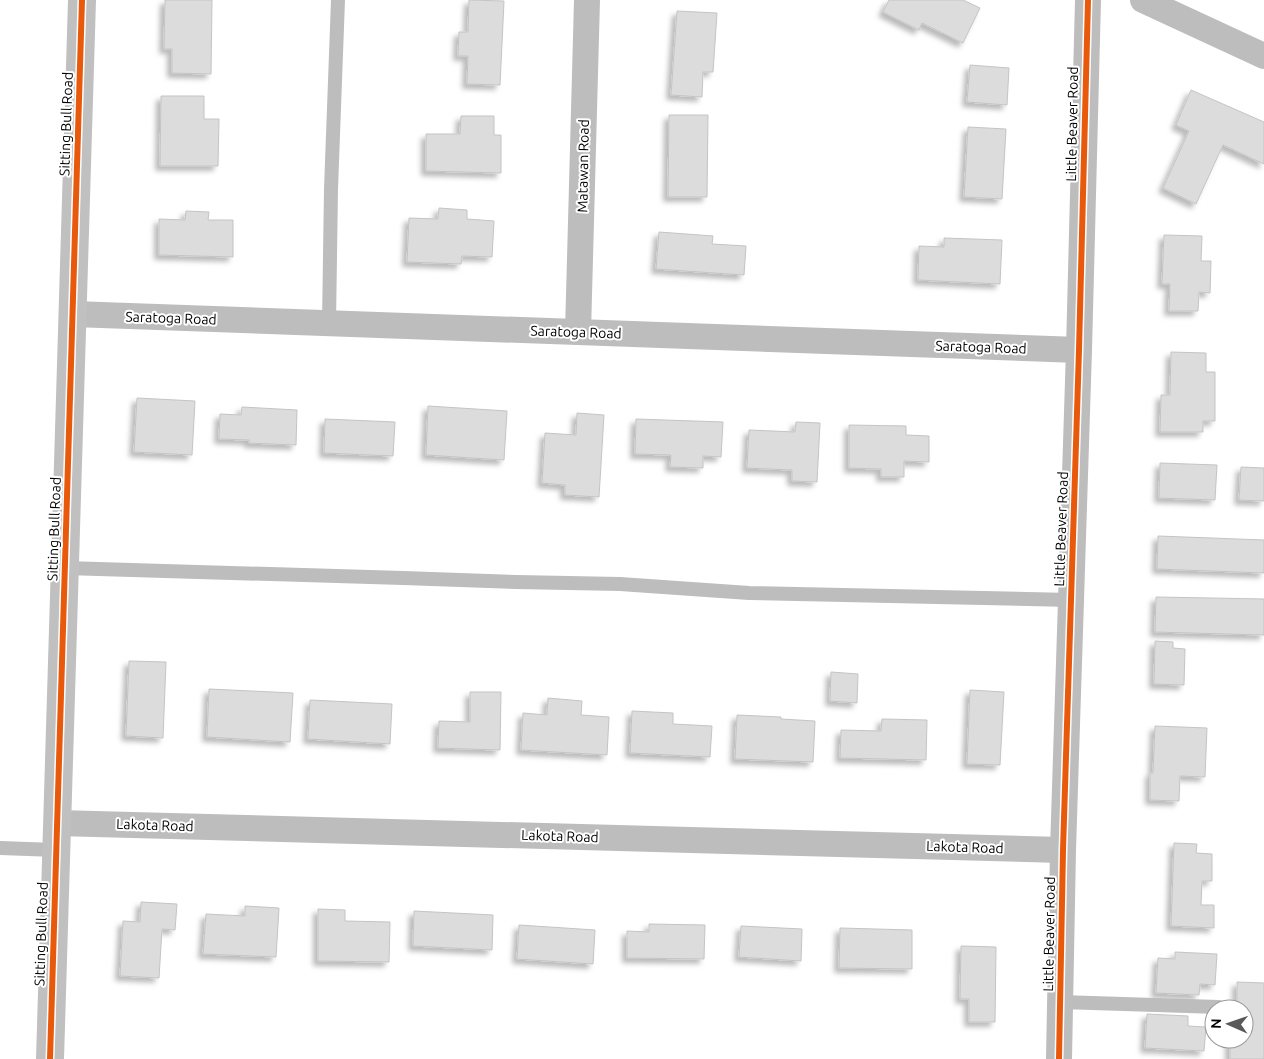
<svg xmlns="http://www.w3.org/2000/svg" width="1264" height="1059" font-family="Ubuntu,sans-serif">
	<style>
		.building { fill: #dcdcdc; stroke: #c4c4c4; filter: url(#shadow) }
		.lines { fill: none; stroke-linecap: round; stroke-linejoin: round }
		.lane { stroke: #bdbdbd; stroke-width: 14 }
		.street { stroke: #bdbdbd; stroke-width: 26 }
		.secondary { stroke: #c0c0c0; stroke-width: 28 }
		.cycleway-casing { stroke: #fff; stroke-width: 9 }
		.cycleway { stroke: #e8590c; stroke-width: 6 }
		.labels { text-anchor: middle; stroke-width: 4; stroke-linejoin: round; paint-order: stroke }
		.street-label { font-size: 14px; fill: #000; stroke: #fff }
	</style>
	<defs>
		<filter id="shadow"><feDropShadow dx="-4.5" dy="4.5" stdDeviation="2.5" flood-color="#0004"/></filter>
	</defs>
	<rect width="100%" height="100%" fill="#fff"/>
	<!-- building -->
	<g class="building">
		<polygon points="165,0 212,0 211,74 172,73 172,49 164,49"/>
		<polygon points="469,0 504,1 500,85 467,84 468,56 458,56 459,32 468,32"/>
		<polygon points="889,0 963,0 980,8 963,43 922,23 919,30 883,12"/>
		<polygon points="677,11 717,13 713,72 703,72 702,97 671,95"/>
		<polygon points="970,65 1009,68 1007,105 967,102"/>
		<polygon points="1191,90 1264,122 1264,164 1223,145 1196,204 1163,188 1189,131 1176,125"/>
		<polygon points="161,96 204,96 204,119 219,119 218,166 160,166"/>
		<polygon points="669,115 708,115 707,197 668,197"/>
		<polygon points="461,116 494,116 494,135 501,135 501,173 426,171 426,134 460,134"/>
		<polygon points="968,127 1006,129 1002,199 964,197"/>
		<polygon points="439,208 467,210 467,219 494,221 492,257 462,256 461,264 407,262 409,218 438,219"/>
		<polygon points="186,211 209,212 208,220 233,220 233,257 159,255 159,219 185,220"/>
		<polygon points="659,232 713,236 712,244 746,246 744,275 656,269"/>
		<polygon points="1164,235 1202,236 1201,261 1211,261 1210,293 1199,292 1198,311 1169,311 1170,284 1162,284"/>
		<polygon points="944,238 1002,240 1000,284 918,280 919,246 944,247"/>
		<polygon points="1171,352 1206,353 1206,372 1215,372 1215,421 1203,421 1203,432 1160,432 1161,395 1170,395"/>
		<polygon points="137,398 195,401 192,455 134,452"/>
		<polygon points="428,406 507,411 504,460 426,455"/>
		<polygon points="242,407 297,410 296,445 249,443 249,440 219,439 220,414 241,415"/>
		<polygon points="577,413 604,415 599,497 565,495 565,485 542,483 545,433 576,435"/>
		<polygon points="325,419 395,422 393,456 324,453"/>
		<polygon points="636,419 723,422 721,457 703,456 703,468 670,467 671,455 635,454"/>
		<polygon points="796,422 820,423 817,482 792,481 792,470 747,468 749,430 795,432"/>
		<polygon points="849,425 906,426 906,435 929,436 929,462 904,461 904,477 881,477 881,469 849,468"/>
		<polygon points="1160,463 1217,465 1215,500 1159,498"/>
		<polygon points="1241,467 1264,468 1264,501 1239,500"/>
		<polygon points="1158,536 1264,540 1264,573 1157,569"/>
		<polygon points="1156,597 1264,599 1264,635 1155,632"/>
		<polygon points="1155,641 1173,642 1173,648 1185,649 1184,685 1154,684"/>
		<polygon points="129,661 166,662 163,738 126,736"/>
		<polygon points="831,672 858,674 857,703 830,701"/>
		<polygon points="209,689 293,693 290,742 207,737"/>
		<polygon points="970,690 1004,692 1000,765 967,764"/>
		<polygon points="470,692 501,692 500,750 438,748 439,721 470,722"/>
		<polygon points="548,698 582,701 581,715 609,717 607,755 521,750 523,713 547,715"/>
		<polygon points="310,700 392,704 390,744 308,739"/>
		<polygon points="632,711 673,713 673,724 712,726 710,757 630,753"/>
		<polygon points="737,715 781,717 781,719 815,721 813,762 735,759"/>
		<polygon points="882,719 927,720 926,760 840,758 841,730 881,731"/>
		<polygon points="1155,726 1207,728 1205,777 1180,776 1179,801 1150,800 1150,773 1153,773"/>
		<polygon points="1174,843 1197,844 1196,853 1212,854 1212,881 1202,881 1201,905 1214,905 1214,928 1171,926"/>
		<polygon points="141,902 177,904 175,930 162,929 159,978 120,976 123,921 140,922"/>
		<polygon points="245,906 279,908 276,957 203,954 206,914 245,916"/>
		<polygon points="318,909 345,910 345,921 390,922 389,962 318,961"/>
		<polygon points="414,911 493,915 492,950 413,946"/>
		<polygon points="649,924 705,925 704,959 627,958 627,931 649,932"/>
		<polygon points="519,925 595,930 593,964 517,959"/>
		<polygon points="741,926 802,929 801,961 739,957"/>
		<polygon points="840,928 912,930 912,969 839,968"/>
		<polygon points="961,946 996,947 995,1022 969,1022 969,999 960,999"/>
		<polygon points="1175,952 1217,954 1215,985 1200,984 1199,995 1156,993 1158,958 1175,959"/>
		<polygon points="1237,982 1264,983 1264,1059 1230,1059 1230,1039 1244,1039 1244,1009 1231,1009 1231,1005 1237,1005"/>
		<polygon points="1147,1014 1188,1016 1188,1026 1206,1027 1204,1051 1145,1048"/>
	</g>
	<g class="lines">
		<!-- lane -->
		<g class="lane">
			<polyline points="329,323 331,189 338,0"/>
			<polyline points="65,568 403,578 516,582 620,584 749,593 1072,600"/>
			<polyline points="0,848 56,850"/>
			<polyline points="1060,1002 1219,1007"/>
		</g>
		<!-- street -->
		<g class="street">
			<polyline points="1143,0 1264,56"/>
			<polyline points="73,314 1079,350"/>
			<polyline points="578,332 587,0"/>
			<polyline points="57,823 1063,850"/>
			<polyline points="1059,1059 1063,850 1079,350 1088,0"/>
		</g>
		<!-- secondary -->
		<polyline class="secondary" points="50,1059 82,0"/>
		<!-- cycleway casing -->
		<g class="cycleway-casing">
			<g id="cycleway">
				<polyline points="50,1059 82,0"/>
				<polyline points="1059,1059 1063,850 1079,350 1088,0"/>
			</g>
		</g>
		<!-- cycleway -->
		<use href="#cycleway" class="cycleway"/>
	</g>
	<g class="labels">
		<!-- street labels -->
		<g class="street-label">
			<text transform="translate(66 124) rotate(-88)" y="5">Sitting Bull Road</text>
			<text transform="translate(1072 124) rotate(-89)" y="5">Little Beaver Road</text>
			<text transform="translate(583 166) rotate(-89)" y="5">Matawan Road</text>
			<text transform="translate(171 318) rotate(2)" y="5">Saratoga Road</text>
			<text transform="translate(576 332) rotate(2)" y="5">Saratoga Road</text>
			<text transform="translate(981 347) rotate(2)" y="5">Saratoga Road</text>
			<text transform="translate(54 529) rotate(-88)" y="5">Sitting Bull Road</text>
			<text transform="translate(1061 529) rotate(-88)" y="5">Little Beaver Road</text>
			<text transform="translate(155 825) rotate(2)" y="5">Lakota Road</text>
			<text transform="translate(560 836) rotate(2)" y="5">Lakota Road</text>
			<text transform="translate(965 847) rotate(2)" y="5">Lakota Road</text>
			<text transform="translate(41 934) rotate(-88)" y="5">Sitting Bull Road</text>
			<text transform="translate(1049 934) rotate(-89)" y="5">Little Beaver Road</text>
		</g>
	</g>
	<!-- north arrow -->
	<g transform="translate(1229 1024) rotate(272)"><circle r="24" fill="#ffffff" stroke="#999999"/>
	<path d="M0-4L9 19L0 12L-9 19Z" fill="#595959"/>
	<text y="-8" font-size="14" font-weight="bold" text-anchor="middle" fill="#000000">N</text>
	</g>
</svg>
